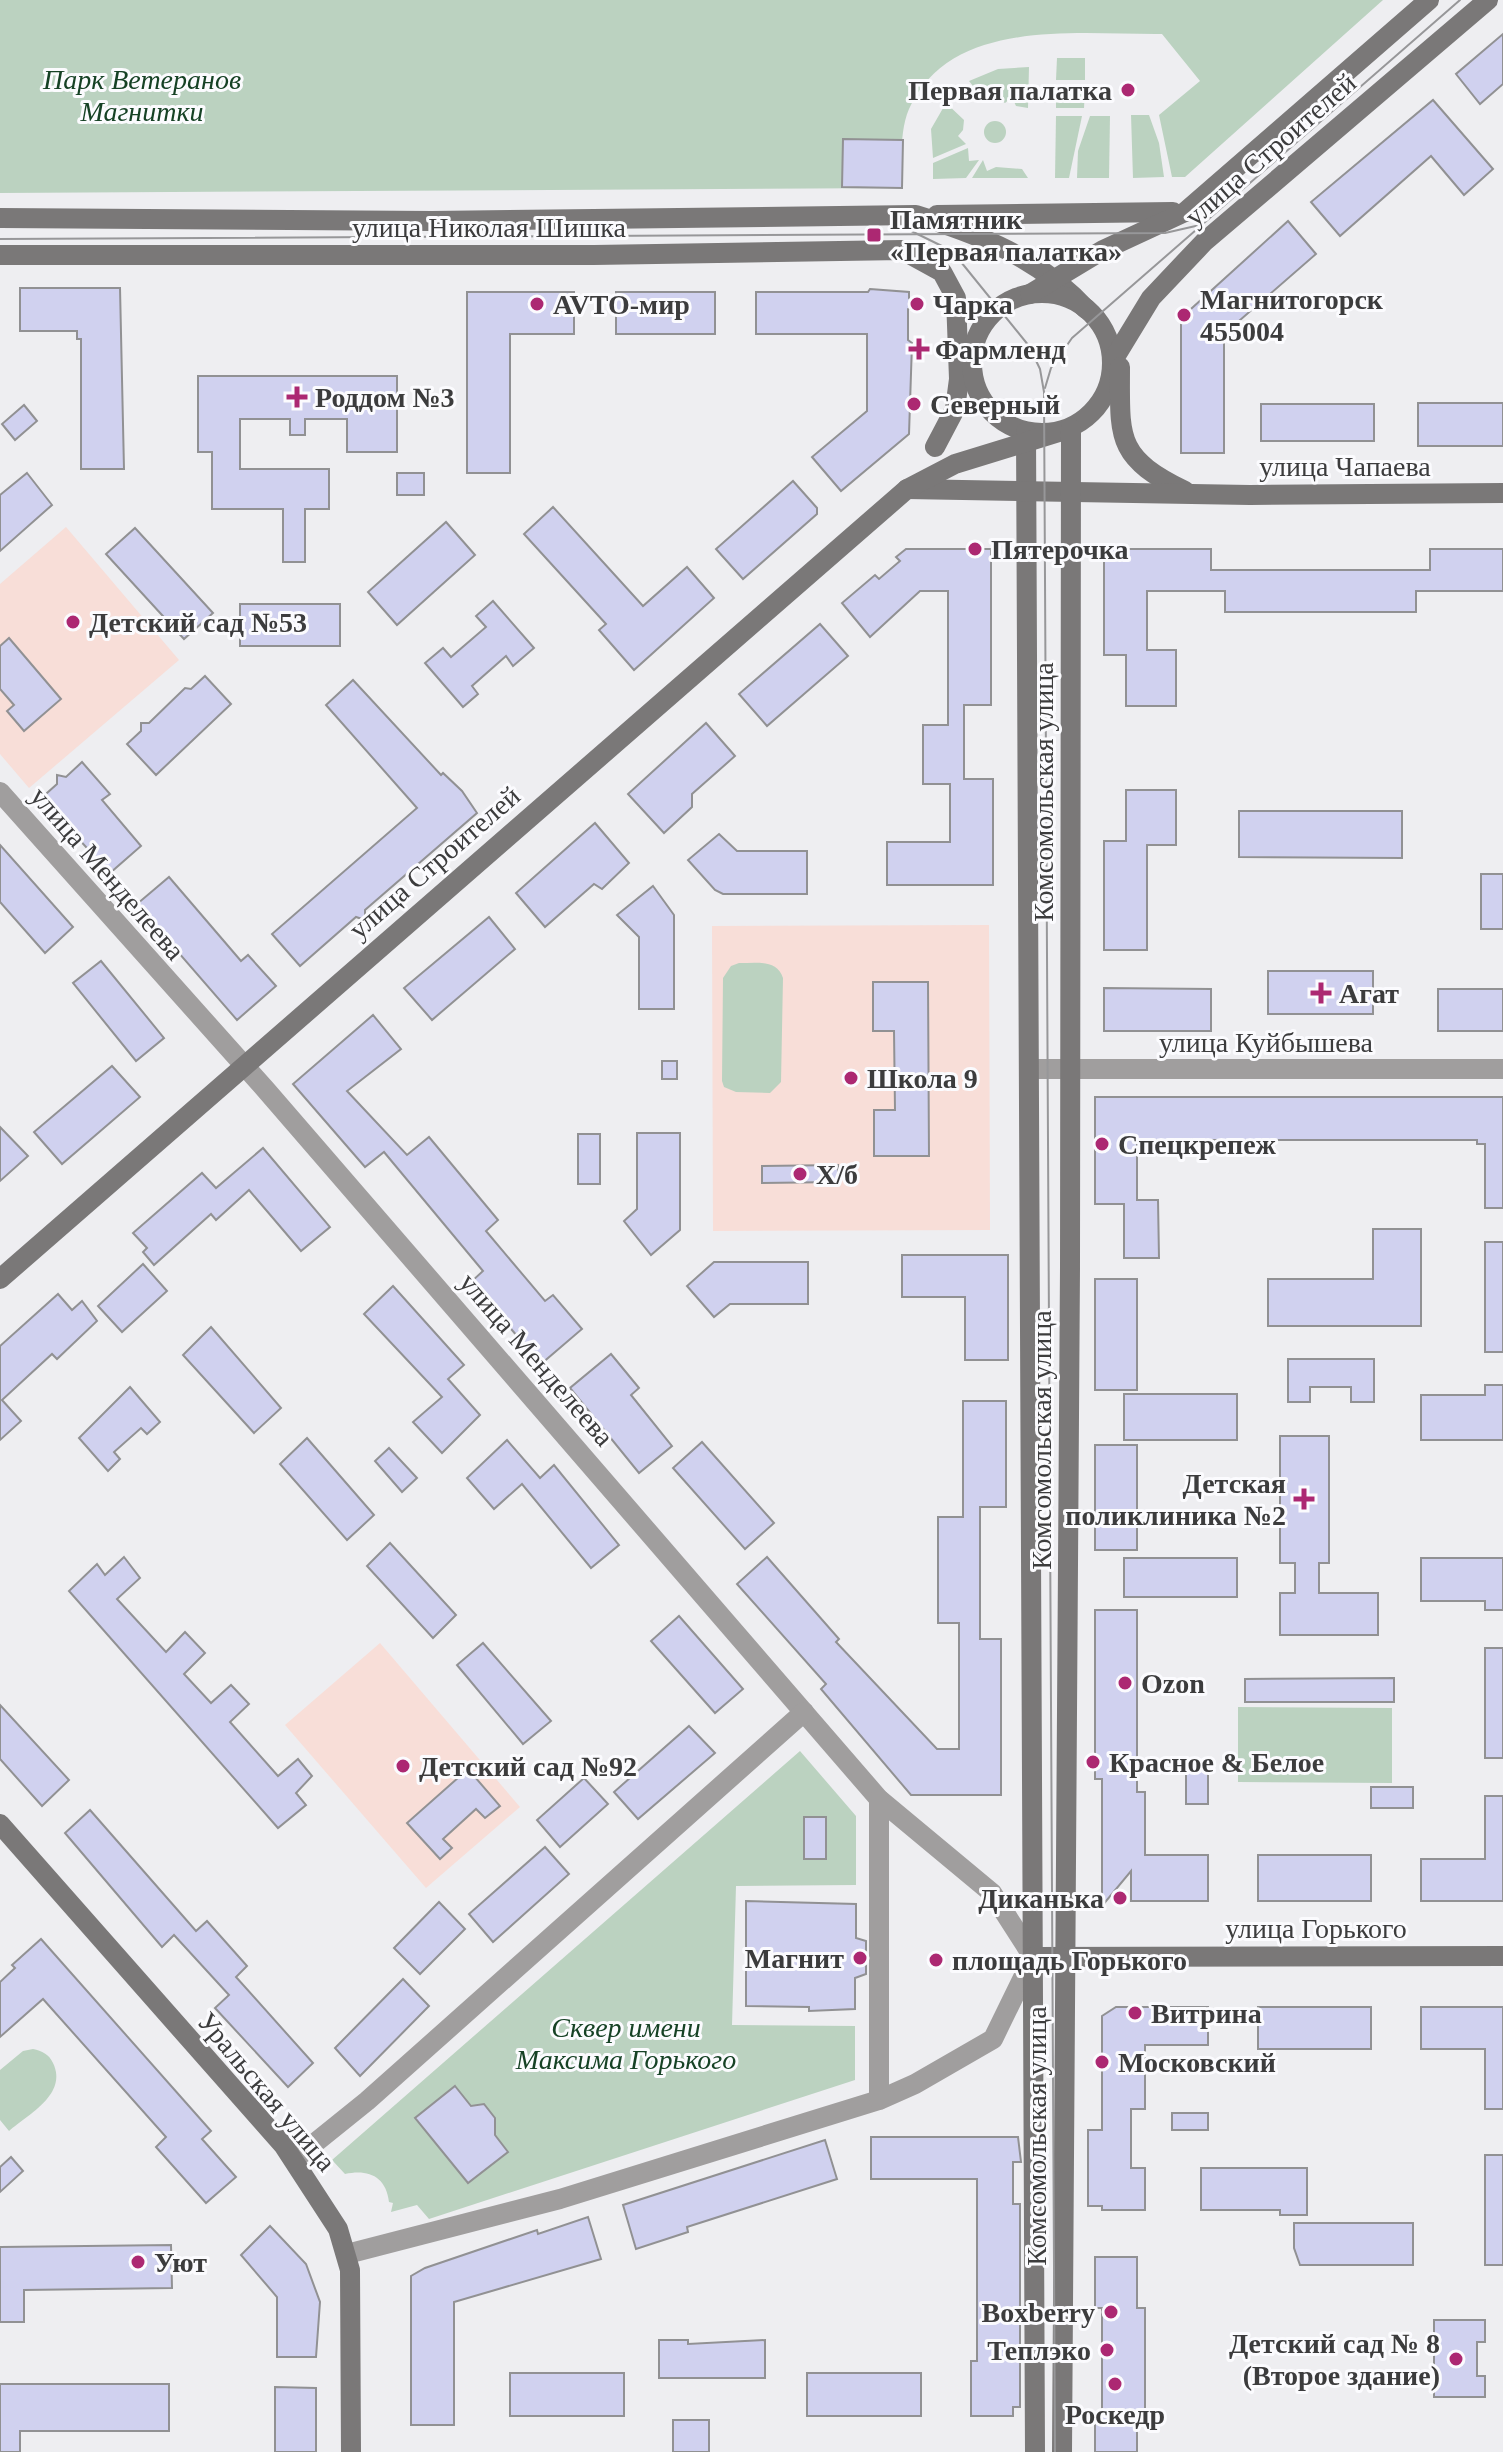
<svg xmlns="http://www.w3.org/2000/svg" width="1503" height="2452" font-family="'Times New Roman',serif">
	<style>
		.education { fill: #f8ded8 }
		.green { fill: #bbd2c0 }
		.building { fill: #d0d1ef; stroke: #919193; stroke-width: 2 }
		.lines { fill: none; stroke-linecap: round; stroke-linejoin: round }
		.street { stroke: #a09e9e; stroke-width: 20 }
		.secondary { stroke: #7a7878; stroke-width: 20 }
		.tram { stroke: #979799; stroke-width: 2 }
		.poi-dot { fill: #ac2872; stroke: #fbfbfe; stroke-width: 3 }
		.labels { text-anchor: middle; stroke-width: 6; stroke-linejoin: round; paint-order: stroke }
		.park-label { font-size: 28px; font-style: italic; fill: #164225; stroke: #fbfbfe }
		.poi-label { font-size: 28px; font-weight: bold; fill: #3c3c3d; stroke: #fbfbfe; text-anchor: start }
		.street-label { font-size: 28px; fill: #3c3c3d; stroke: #fbfbfe }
	</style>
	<rect width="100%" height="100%" fill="#eeeef1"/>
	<!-- education -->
	<g class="education">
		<polygon points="66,527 179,660 29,788 0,754 0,584"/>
		<polygon points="989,925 990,1230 713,1231 712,926"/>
		<polygon points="380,1643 520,1807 426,1888 285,1725"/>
	</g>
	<!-- green -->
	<g class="green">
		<path d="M0,0h1383l-198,177h-13l-13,-62 41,-34 -38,-47c-83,1 -211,-18 -253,75 -10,23 -7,55 -7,79l-902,5z"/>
		<polygon points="1057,58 1085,58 1085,80 1056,80"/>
		<polygon points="1029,67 1028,108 1016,106 1012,97 1005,103 992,95 985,101 969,81 998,69"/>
		<polygon points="1056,87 1085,87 1084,108 1056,108"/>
		<polygon points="946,103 964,120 963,130 958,136 966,144 933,158 931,129"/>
		<polygon points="1131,115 1149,115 1159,143 1164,177 1133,178"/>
		<polygon points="1056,116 1082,116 1069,178 1055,178"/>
		<polygon points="1090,116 1110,116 1109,178 1077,178 1078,151"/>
		<circle cx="995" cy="132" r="11"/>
		<polygon points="968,148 969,161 979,160 966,178 933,179 933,163"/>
		<polygon points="983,160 987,171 996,167 1022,169 1028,178 972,178"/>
		<path d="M739,963c17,0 38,-4 44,15l-2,104 -11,11 -34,-1 -12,-5 -2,-6 1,-103 8,-12z"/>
		<polygon points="1238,1707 1392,1708 1392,1783 1238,1782"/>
		<path d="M800,1751l56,65v69l-120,1 -4,139 123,1v54l-426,139 -12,-14 -26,7 2,-9 -4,-1c-3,-26 -21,-33 -44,-28l-13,-14z"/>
		<path d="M33,2049c9,2 16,5 20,14 15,31 -24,51 -44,68l-9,-11v-50l23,-19z"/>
	</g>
	<!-- building -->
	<g class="building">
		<polygon points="1503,34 1503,84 1480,104 1456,74"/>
		<polygon points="1433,100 1493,169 1464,195 1431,156 1340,236 1311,202"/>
		<polygon points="843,139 903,140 902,188 842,187"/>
		<polygon points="1288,221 1316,254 1224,334 1224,453 1181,453 1181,318"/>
		<polygon points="20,288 120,288 124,469 81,469 81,339 77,339 77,331 20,331"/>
		<polygon points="870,289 909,292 909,298 916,305 908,309 908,340 912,343 909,434 841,491 812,457 867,411 867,334 756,334 756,292 868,292"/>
		<polygon points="467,292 574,292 574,334 510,334 510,473 467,473"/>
		<rect x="616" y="292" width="99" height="42"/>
		<polygon points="198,376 397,376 397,452 347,452 347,419 305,419 305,435 290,435 290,419 240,419 240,469 329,469 329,509 305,509 305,562 283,562 283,509 212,509 212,452 198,452"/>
		<rect x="1418" y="403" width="85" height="43"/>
		<rect x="1261" y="404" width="113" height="37"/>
		<polygon points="24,405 37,421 15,440 2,424"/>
		<polygon points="27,473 52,505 0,551 0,495"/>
		<rect x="397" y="473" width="27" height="22"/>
		<polygon points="793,481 817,508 817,514 743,579 716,549"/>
		<polygon points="553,507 643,606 687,567 714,598 634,670 599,630 606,624 524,534"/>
		<polygon points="446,522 475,555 397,625 368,592"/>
		<polygon points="135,528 213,613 184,639 106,554"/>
		<polygon points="906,549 991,549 991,705 964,705 964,779 993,779 993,885 887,885 887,842 950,842 950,784 923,784 923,725 948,725 948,591 920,591 870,637 842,603 875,575 879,579 900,561 896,557"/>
		<polygon points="1104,549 1211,549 1211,570 1430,570 1430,549 1503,549 1503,591 1416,591 1416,612 1225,612 1225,591 1147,591 1147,650 1176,650 1176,706 1126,706 1126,655 1104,655"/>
		<polygon points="493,601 534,648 513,666 506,656 472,686 478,694 463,707 425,663 443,648 451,657 486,627 476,616"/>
		<rect x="240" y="604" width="100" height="42"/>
		<polygon points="820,624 848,656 767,726 739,694"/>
		<polygon points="9,638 61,699 24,731 7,711 14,705 0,689 0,646"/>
		<polygon points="205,676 231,704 156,775 127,744 141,731 141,723 149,723 185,688 191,689"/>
		<polygon points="353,680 441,775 443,773 462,791 477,813 365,910 365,920 356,917 300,966 272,934 417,808 326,705"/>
		<polygon points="706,723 735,756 692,794 692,807 664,833 628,794"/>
		<polygon points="82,762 110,794 102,800 141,846 110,873 62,821 52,805 37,802 57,784 57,775 66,777"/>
		<polygon points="1126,790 1176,790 1176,845 1147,845 1147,950 1104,950 1104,841 1126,841"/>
		<polygon points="1239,811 1402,811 1402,858 1239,857"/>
		<polygon points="595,823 629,863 602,889 594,884 545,927 516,893"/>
		<polygon points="719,834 737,851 807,851 807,894 723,894 715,890 688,860"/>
		<polygon points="0,845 73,927 45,953 0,902"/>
		<rect x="1481" y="874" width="22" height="55"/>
		<polygon points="169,877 241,961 248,955 276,986 237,1020 172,945 161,947 165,936 137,904"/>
		<polygon points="653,886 674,915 674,1009 639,1009 639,937 617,915"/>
		<polygon points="489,917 515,949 432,1020 404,988"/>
		<polygon points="101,961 164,1038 136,1061 73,983"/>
		<rect x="1268" y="971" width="105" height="43"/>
		<polygon points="873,982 928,982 929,1156 874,1156 874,1110 895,1110 894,1031 873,1031"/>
		<polygon points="1104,988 1211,989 1211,1031 1104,1031"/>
		<rect x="1438" y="989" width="65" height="42"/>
		<polygon points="373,1015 401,1049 347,1091 407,1155 429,1137 498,1220 486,1231 545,1301 553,1295 582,1329 541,1364 471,1282 483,1271 384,1152 365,1167 293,1084"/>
		<rect x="662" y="1061" width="15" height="18"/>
		<polygon points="112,1066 140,1097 62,1164 34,1132"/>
		<polygon points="1095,1097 1503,1097 1503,1208 1485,1208 1485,1144 1477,1144 1477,1140 1137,1140 1137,1200 1158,1200 1159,1258 1124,1258 1124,1204 1095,1204"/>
		<polygon points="0,1127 28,1156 0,1181"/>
		<polygon points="637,1133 680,1133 680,1230 651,1255 624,1221 637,1209"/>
		<rect x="578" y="1134" width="22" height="50"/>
		<polygon points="263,1148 330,1227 301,1251 249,1190 216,1220 211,1214 154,1265 143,1252 147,1248 133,1233 202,1173 216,1188"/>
		<polygon points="838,1165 838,1182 762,1183 762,1166"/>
		<polygon points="1373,1229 1421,1229 1421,1326 1268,1326 1268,1279 1373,1279"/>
		<rect x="1485" y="1242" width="18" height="110"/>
		<polygon points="902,1255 1008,1255 1008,1360 965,1360 965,1297 902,1297"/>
		<polygon points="714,1262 808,1262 808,1304 730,1304 714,1317 687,1286"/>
		<polygon points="143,1264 167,1291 122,1332 98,1306"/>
		<rect x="1095" y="1279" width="42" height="111"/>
		<polygon points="393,1286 464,1365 448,1379 480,1415 442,1453 413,1422 442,1397 364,1314"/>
		<polygon points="58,1294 72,1310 82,1301 97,1321 57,1359 52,1354 2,1400 21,1421 0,1440 0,1346"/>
		<polygon points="211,1327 281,1408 254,1433 183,1355"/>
		<polygon points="611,1354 639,1388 631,1395 672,1446 639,1473 570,1388"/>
		<polygon points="1288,1359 1374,1359 1374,1402 1351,1402 1351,1387 1310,1387 1310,1402 1288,1402"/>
		<polygon points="1485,1385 1503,1385 1503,1440 1421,1440 1421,1395 1485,1395"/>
		<polygon points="130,1387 160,1422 147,1434 141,1428 114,1452 120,1459 108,1471 79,1438"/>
		<rect x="1124" y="1394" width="113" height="46"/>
		<polygon points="963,1401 1006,1401 1006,1507 980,1507 980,1639 1001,1639 1001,1795 911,1795 821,1689 826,1684 737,1584 767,1557 839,1639 836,1642 937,1749 959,1749 959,1623 938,1623 938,1517 963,1517"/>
		<polygon points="1280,1436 1329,1436 1329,1563 1319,1563 1319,1593 1378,1593 1378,1635 1280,1635 1280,1593 1295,1593 1295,1563 1280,1563"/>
		<polygon points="307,1438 374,1515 347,1540 280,1464"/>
		<polygon points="507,1440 540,1478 554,1465 619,1545 591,1568 522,1484 494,1509 467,1478"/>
		<polygon points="702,1442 774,1523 745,1549 673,1468"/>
		<rect x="1095" y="1445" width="42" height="105"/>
		<polygon points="389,1448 417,1478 402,1492 375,1461"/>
		<polygon points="390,1543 456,1615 433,1638 367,1566"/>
		<polygon points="124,1557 140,1578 117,1599 166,1652 185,1632 205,1653 184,1674 211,1703 231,1685 249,1704 230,1722 278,1776 298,1759 312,1776 296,1793 306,1805 278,1828 69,1591 97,1564 105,1575"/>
		<rect x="1124" y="1558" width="113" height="39"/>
		<polygon points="1421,1558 1503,1558 1503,1610 1485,1610 1485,1601 1421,1601"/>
		<polygon points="1095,1610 1137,1610 1137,1792 1145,1792 1145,1855 1208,1855 1208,1901 1131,1901 1131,1871 1102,1906 1102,1779 1095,1779"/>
		<polygon points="679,1616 743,1689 715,1713 651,1641"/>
		<polygon points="483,1643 551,1721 523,1744 457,1665"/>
		<rect x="1485" y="1648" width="18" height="110"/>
		<polygon points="1394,1678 1394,1702 1245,1702 1245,1679"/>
		<polygon points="0,1705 69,1780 42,1806 0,1759"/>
		<polygon points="689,1726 715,1753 638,1819 614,1792"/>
		<rect x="1186" y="1766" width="22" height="38"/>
		<polygon points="468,1769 500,1806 485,1818 476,1809 443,1839 452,1848 440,1859 407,1823"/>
		<polygon points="584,1778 608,1804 560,1847 537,1820"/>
		<rect x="1371" y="1787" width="42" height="21"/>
		<polygon points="1485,1796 1503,1796 1503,1901 1421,1901 1421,1859 1485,1859"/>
		<polygon points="90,1810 196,1931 207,1921 247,1966 236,1977 313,2063 288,2087 215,2008 229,1995 174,1935 162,1947 65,1833"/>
		<rect x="804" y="1817" width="22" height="42"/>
		<polygon points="545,1847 569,1874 493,1942 469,1914"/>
		<rect x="1258" y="1855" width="113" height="46"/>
		<polygon points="746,1901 856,1904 856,1938 866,1941 866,1974 855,1978 855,2009 809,2011 809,2007 746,2006"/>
		<polygon points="439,1902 465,1929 420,1974 394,1948"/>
		<polygon points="41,1939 211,2131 202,2139 236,2177 206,2203 156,2147 166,2137 43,1999 0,2037 0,1982 15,1968 12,1965"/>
		<polygon points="403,1979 429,2006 360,2076 335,2048"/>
		<polygon points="1116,2007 1208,2007 1208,2045 1145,2045 1145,2109 1131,2109 1131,2168 1145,2168 1145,2210 1102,2210 1102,2206 1088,2206 1088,2130 1102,2130 1102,2016"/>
		<rect x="1258" y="2007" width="113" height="42"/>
		<polygon points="1421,2007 1503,2007 1503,2109 1485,2109 1485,2049 1421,2049"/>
		<polygon points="455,2086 471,2106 484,2104 495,2118 495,2135 508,2152 468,2183 415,2118"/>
		<rect x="1172" y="2113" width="36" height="17"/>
		<polygon points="871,2137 1018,2137 1021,2162 1013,2162 1013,2204 1020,2204 1020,2407 1013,2407 1013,2416 971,2416 971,2361 977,2361 977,2179 871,2179"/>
		<polygon points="825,2140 837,2179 687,2227 688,2232 636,2249 623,2205"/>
		<rect x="1485" y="2155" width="18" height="110"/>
		<polygon points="11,2157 23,2171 0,2192 0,2167"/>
		<polygon points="1201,2168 1307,2168 1307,2215 1280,2215 1280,2210 1201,2210"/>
		<polygon points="588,2217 601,2259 454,2302 454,2425 411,2425 411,2276 425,2268 537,2230 538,2234"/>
		<polygon points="1294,2223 1413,2223 1413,2265 1300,2265 1294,2248"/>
		<polygon points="270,2226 306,2264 320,2302 316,2357 277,2357 277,2297 241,2255"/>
		<polygon points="171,2245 172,2288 24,2290 24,2322 0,2322 0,2247"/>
		<polygon points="1095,2257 1137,2257 1137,2308 1145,2308 1145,2418 1137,2418 1137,2452 1095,2452 1095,2413 1102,2413 1102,2308 1095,2308"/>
		<polygon points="1434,2320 1485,2320 1485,2342 1477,2342 1477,2376 1485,2376 1485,2397 1434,2397"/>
		<polygon points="659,2340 688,2340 688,2344 765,2340 765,2378 659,2378"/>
		<rect x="510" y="2373" width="114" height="43"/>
		<rect x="807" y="2373" width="114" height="43"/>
		<polygon points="0,2384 169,2384 169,2431 20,2431 20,2452 0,2452"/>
		<polygon points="275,2387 316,2388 316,2452 275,2452"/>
		<rect x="673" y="2420" width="36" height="32"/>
	</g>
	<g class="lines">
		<!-- street -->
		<g class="street">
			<polyline points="0,792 266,1090 879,1799 992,1893 1033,1957 993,2039 915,2084 879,2100 560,2199 347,2254"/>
			<polyline points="1029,1069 1503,1069"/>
			<polyline points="879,1799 879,2100"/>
			<polyline points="295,2159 367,2101 804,1712"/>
		</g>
		<!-- secondary -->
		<g class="secondary">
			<polyline points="937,215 1173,212"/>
			<path d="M0,218l432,3 484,-6c65,20 123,43 170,94"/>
			<polyline points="0,255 594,255 902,250 942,272 956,298 959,379 955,409 935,447"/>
			<circle cx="1042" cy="363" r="70"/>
			<polyline points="1030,294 1103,250 1185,212 1429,0"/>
			<polyline points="1112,362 1151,298 1204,242 1488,0"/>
			<path d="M1120,367c0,71 -5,90 65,124"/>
			<polyline points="1026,432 1035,2452"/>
			<polyline points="907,489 1250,495 1503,493"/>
			<polyline points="0,1279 907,489 955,464 1059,432"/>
			<polyline points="0,1824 284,2146 338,2229 350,2270 351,2452"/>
			<polyline points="1033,1957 1503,1956"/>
			<polyline points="1062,2452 1070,1268 1071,428"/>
		</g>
		<!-- tram -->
		<g class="tram">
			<polyline points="899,225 948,249 961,262 1029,346 1040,369 1044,392 1055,2452"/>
			<polyline points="0,239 1165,233 1200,225"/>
			<polyline points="1045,388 1051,368 1072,338 1460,0"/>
		</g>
	</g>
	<!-- markers -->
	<g class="poi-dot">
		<circle cx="1128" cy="90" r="8"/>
		<rect x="866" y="227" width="16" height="16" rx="4"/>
		<circle cx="537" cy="304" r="8"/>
		<circle cx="917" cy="304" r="8"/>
		<circle cx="1184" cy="315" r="8"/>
		<path d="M915 337h8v8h8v8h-8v8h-8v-8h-8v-8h8z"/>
		<path d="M293 385h8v8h8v8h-8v8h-8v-8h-8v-8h8z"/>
		<circle cx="914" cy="404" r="8"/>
		<circle cx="975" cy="549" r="8"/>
		<circle cx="73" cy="622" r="8"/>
		<path d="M1317 981h8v8h8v8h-8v8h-8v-8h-8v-8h8z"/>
		<circle cx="851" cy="1078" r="8"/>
		<circle cx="1102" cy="1144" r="8"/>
		<circle cx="800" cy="1174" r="8"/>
		<path d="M1300 1487h8v8h8v8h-8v8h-8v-8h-8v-8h8z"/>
		<circle cx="1125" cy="1683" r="8"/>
		<circle cx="1093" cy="1762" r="8"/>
		<circle cx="403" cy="1766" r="8"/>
		<circle cx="1120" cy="1898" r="8"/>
		<circle cx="860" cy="1958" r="8"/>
		<circle cx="936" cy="1960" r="8"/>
		<circle cx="1135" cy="2013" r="8"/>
		<circle cx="1102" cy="2062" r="8"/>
		<circle cx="138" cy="2262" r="8"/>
		<circle cx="1111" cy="2312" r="8"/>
		<circle cx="1107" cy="2350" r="8"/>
		<circle cx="1456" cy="2359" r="8"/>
		<circle cx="1115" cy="2384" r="8"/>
	</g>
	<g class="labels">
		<!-- park labels -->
		<g class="park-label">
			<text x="142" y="89">Парк Ветеранов<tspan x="142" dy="32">Магнитки</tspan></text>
			<text x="626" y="2037">Сквер имени<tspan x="626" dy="32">Максима Горького</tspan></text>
		</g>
		<!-- poi labels -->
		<g class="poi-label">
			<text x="1112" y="100" text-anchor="end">Первая палатка</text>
			<text x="890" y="229">Памятник<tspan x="890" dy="32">«Первая палатка»</tspan></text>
			<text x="1200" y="309">Магнитогорск<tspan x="1200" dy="32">455004</tspan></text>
			<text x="553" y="314">AVTO-мир</text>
			<text x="933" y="314">Чарка</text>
			<text x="935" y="359">Фармленд</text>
			<text x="315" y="407">Роддом №3</text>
			<text x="930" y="414">Северный</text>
			<text x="991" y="559">Пятерочка</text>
			<text x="89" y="632">Детский сад №53</text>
			<text x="1339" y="1003">Агат</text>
			<text x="867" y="1088">Школа 9</text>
			<text x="1118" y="1154">Спецкрепеж</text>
			<text x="816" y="1184">Х/б</text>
			<text x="1286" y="1493" text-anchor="end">Детская<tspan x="1286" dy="32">поликлиника №2</tspan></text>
			<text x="1141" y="1693">Ozon</text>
			<text x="1109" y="1772">Красное &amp; Белое</text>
			<text x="419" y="1776">Детский сад №92</text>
			<text x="1104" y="1908" text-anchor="end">Диканька</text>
			<text x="844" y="1968" text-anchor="end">Магнит</text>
			<text x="952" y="1970">площадь Горького</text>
			<text x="1151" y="2023">Витрина</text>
			<text x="1118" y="2072">Московский</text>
			<text x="154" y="2272">Уют</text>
			<text x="1095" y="2322" text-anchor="end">Boxberry</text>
			<text x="1440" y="2353" text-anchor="end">Детский сад № 8<tspan x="1440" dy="32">(Второе здание)</tspan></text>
			<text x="1091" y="2360" text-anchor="end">Теплэко</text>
			<text x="1115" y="2424" text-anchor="middle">Роскедр</text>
		</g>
		<!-- street labels -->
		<g class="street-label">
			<text transform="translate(1270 149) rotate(-41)" y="10">улица Строителей</text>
			<text x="489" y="237">улица Николая Шишка</text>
			<text x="1345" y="476">улица Чапаева</text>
			<text transform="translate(1043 792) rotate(-90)" y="10">Комсомольская улица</text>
			<text transform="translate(434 862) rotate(-41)" y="10">улица Строителей</text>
			<text transform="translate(108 873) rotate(49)" y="10">улица Менделеева</text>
			<text x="1266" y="1052">улица Куйбышева</text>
			<text transform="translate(537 1359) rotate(49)" y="10">улица Менделеева</text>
			<text transform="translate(1041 1440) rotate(-90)" y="10">Комсомольская улица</text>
			<text x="1316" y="1938">улица Горького</text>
			<text transform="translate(267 2091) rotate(50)" y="10">Уральская улица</text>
			<text transform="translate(1036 2136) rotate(-90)" y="10">Комсомольская улица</text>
		</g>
	</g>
</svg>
